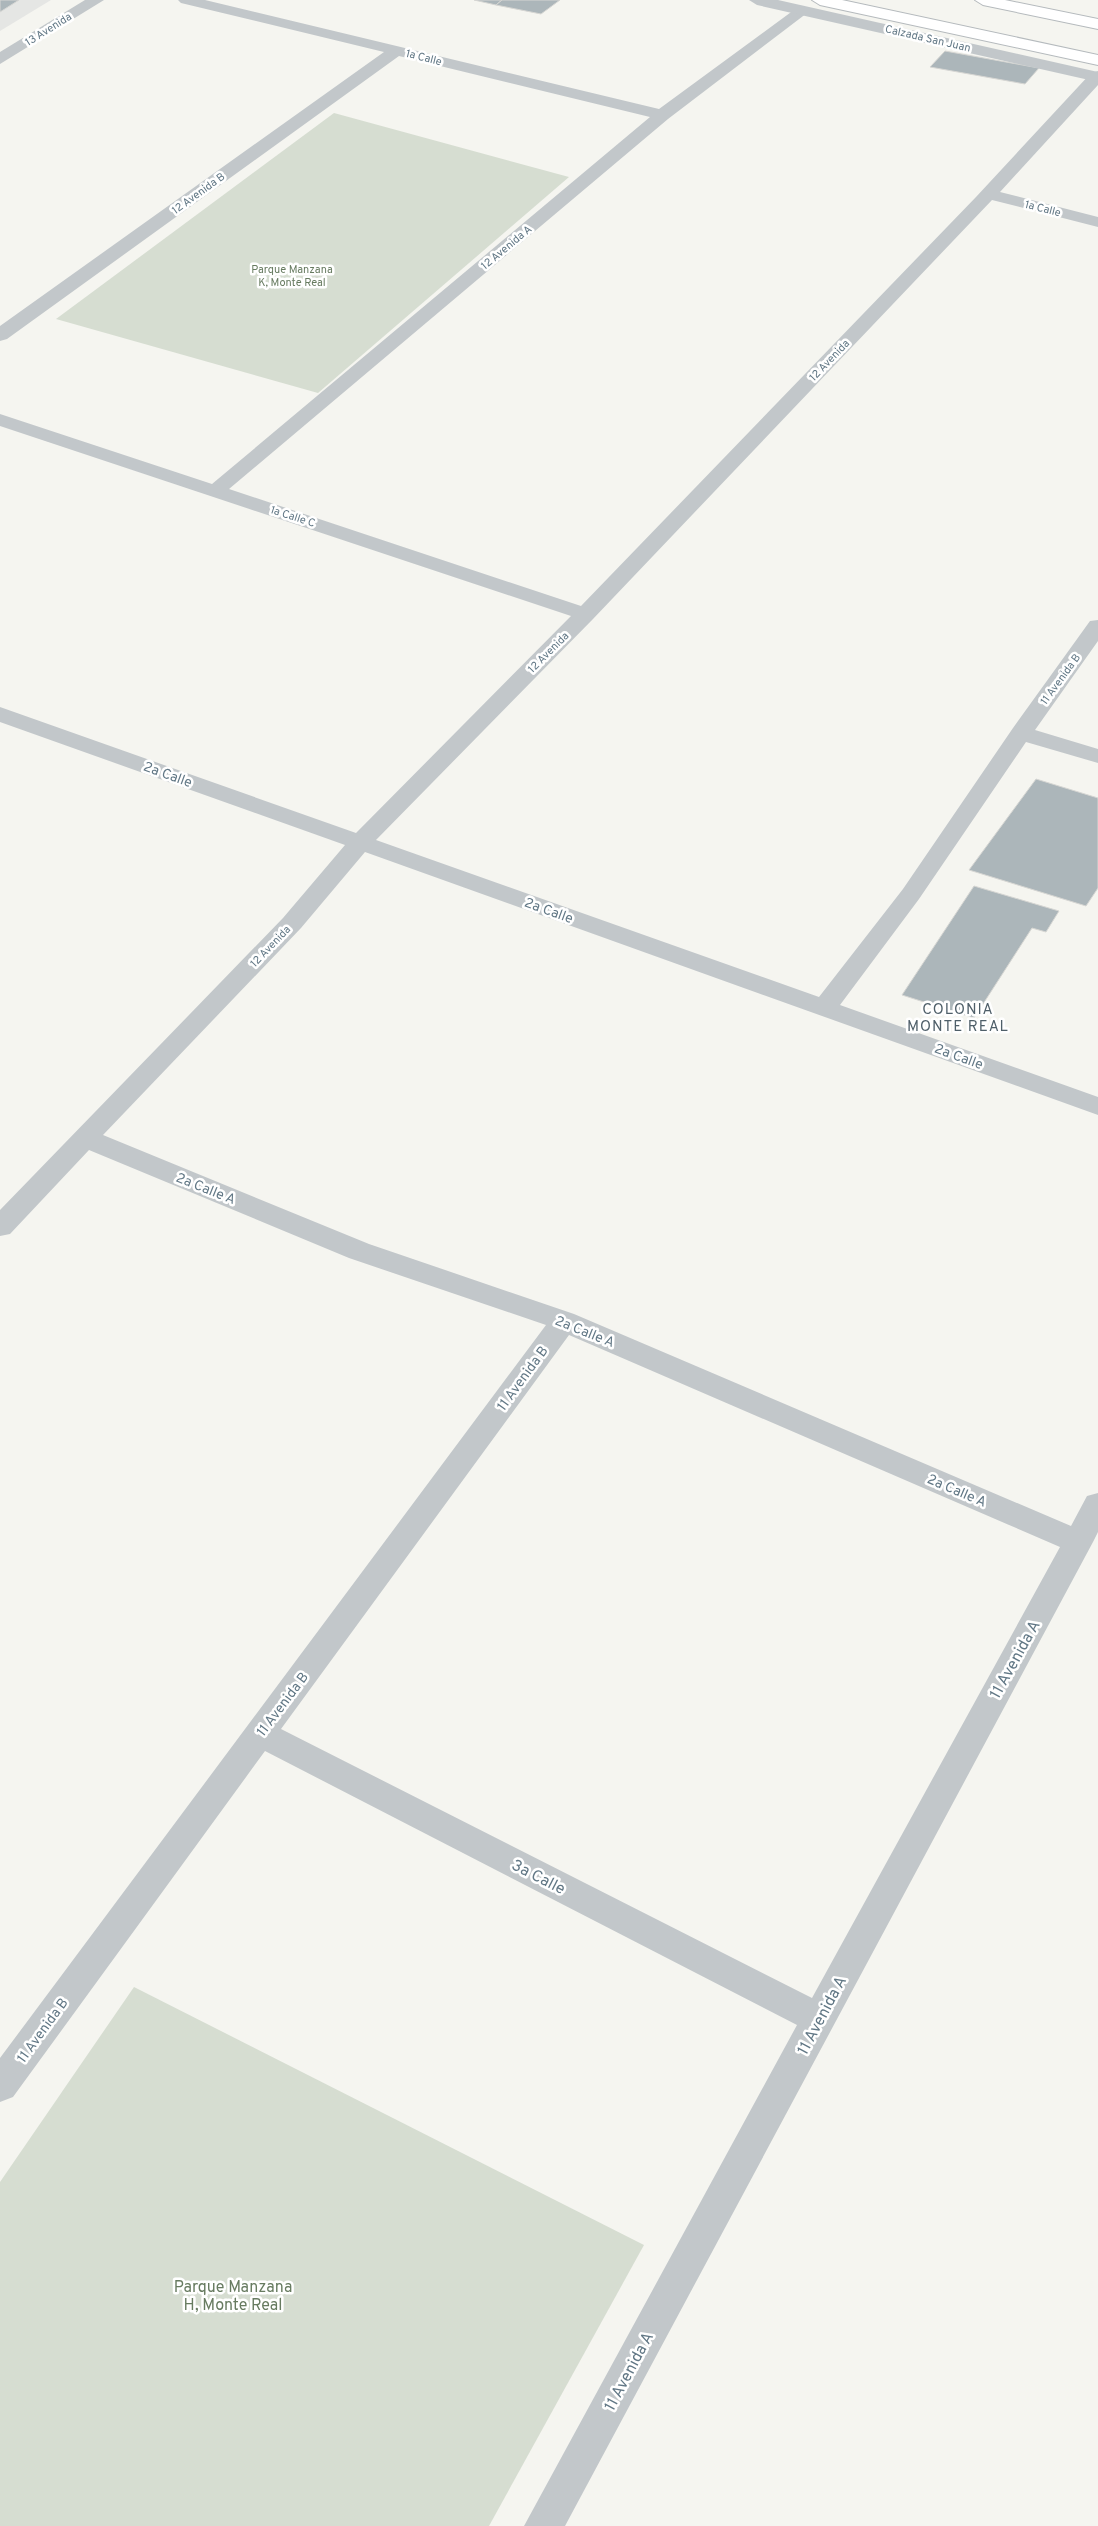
<svg xmlns="http://www.w3.org/2000/svg" width="1098" height="2526" font-family="Overpass,sans-serif">
	<style>
		.built { fill: #e5e6e4 }
		.green { fill: #d6ddd1 }
		.building { fill: #acb6ba; stroke: #d6d6d3 }
		.lines { fill: none; stroke-linecap: round; stroke-linejoin: round }
		.primary-casing { stroke: #b5babd; stroke-width: 2 }
		.minor { fill: #c2c7ca; fill-rule: evenodd }
		.tertiary { fill: #c2c7ca; fill-rule: evenodd }
		.primary { fill: #fff; fill-rule: evenodd }
		.labels { text-anchor: middle; stroke-width: 5; stroke-linejoin: round; paint-order: stroke }
		.far-street-label { font-size: 11px; fill: #617785; stroke: #fff }
		.far-park-label { font-size: 11px; fill: #677b60; stroke: #fff }
		.street-label { font-size: 14px; fill: #617785; stroke: #fff }
		.neighbourhood-label { font-size: 15px; letter-spacing: 1px; fill: #4f5f69; stroke: #fff }
		.near-street-label { font-size: 16px; fill: #617785; stroke: #fff }
		.near-park-label { font-size: 16px; fill: #677b60; stroke: #fff }
	</style>
	<rect width="100%" height="100%" fill="#f5f5f0"/>
	<!-- built -->
	<polygon class="built" points="0,0 51,0 0,31"/>
	<!-- green -->
	<g class="green">
		<polygon points="334,113 569,177 318,393 56,319"/>
		<polygon points="134,1987 644,2245 489,2526 0,2526 0,2182"/>
	</g>
	<!-- building -->
	<g class="building">
		<polygon points="0,0 19,0 0,12"/>
		<polygon points="474,0 502,0 496,5"/>
		<polygon points="502,0 560,0 541,14 496,5"/>
		<polygon points="945,51 1039,68 1025,84 930,67"/>
		<polygon points="1036,779 1098,798 1098,888 1086,906 969,870"/>
		<polygon points="974,886 1059,911 1046,932 1032,928 974,1018 902,995"/>
	</g>
	<g class="lines">
		<!-- primary casing -->
		<g class="primary-casing">
			<g id="primary">
				<polygon points="812,0 842,0 1098,55 1098,65 820,5"/>
				<polygon points="975,0 1005,0 1098,19 1098,29 983,5"/>
			</g>
		</g>
		<!-- minor -->
		<g class="minor">
			<polygon points="85,0 104,0 0,64 0,52"/>
			<path d="M178,0h27l454,109 139,-102h10l3,3 -143,109 -439,370 352,117 395,-409 115,-124 7,-2v14l-98,107 98,25v10l-106,-27 -399,419 -217,221 443,157 84,-108 110,-161 77,-107 8,-1v21l-63,89 63,19v14l-72,-21 -107,157 -79,106 258,92v18l-733,-263 -64,76 -198,207 266,109 205,70 497,212 16,-30 11,-3v39l-5,10 -528,984h-41l273,-501 -532,-274 -252,346 -13,5v-44l546,-733 -197,-67 -260,-108 -79,84 -10,2v-26l283,-292 62,-73 -345,-123v-15l356,126 215,-217 -571,-190v-12l212,70 438,-367 -251,-61 -392,283 -7,2v-15l384,-274 -203,-49zM569,1335l491,212 -248,451 -531,-269z"/>
		</g>
		<!-- tertiary -->
		<polygon class="tertiary" points="749,0 778,0 1098,72 1098,82 757,5"/>
		<!-- primary -->
		<use href="#primary" class="primary"/>
	</g>
	<g class="labels">
		<!-- far-street labels -->
		<g class="far-street-label">
			<text transform="translate(48 29) rotate(-32)" y="4">13 Avenida</text>
			<text transform="translate(928 38) rotate(13)" y="4">Calzada San Juan</text>
			<text transform="translate(424 57) rotate(14)" y="4">1a Calle</text>
			<text transform="translate(198 193) rotate(-36)" y="4">12 Avenida B</text>
			<text transform="translate(1043 208) rotate(14)" y="4">1a Calle</text>
			<text transform="translate(506 247) rotate(-40)" y="4">12 Avenida A</text>
			<text transform="translate(829 360) rotate(-46)" y="4">12 Avenida</text>
			<text transform="translate(293 516) rotate(18)" y="4">1a Calle C</text>
			<text transform="translate(548 652) rotate(-45)" y="4">12 Avenida</text>
			<text transform="translate(1060 679) rotate(-54)" y="4">11 Avenida B</text>
			<text transform="translate(270 946) rotate(-46)" y="4">12 Avenida</text>
		</g>
		<!-- far-park labels -->
		<g class="far-park-label">
			<text x="292" y="273">Parque Manzana<tspan x="292" dy="13">K, Monte Real</tspan></text>
		</g>
		<!-- street labels -->
		<g class="street-label">
			<text transform="translate(168 774) rotate(20)" y="5">2a Calle</text>
			<text transform="translate(549 910) rotate(20)" y="5">2a Calle</text>
			<text transform="translate(959 1056) rotate(20)" y="5">2a Calle</text>
			<text transform="translate(206 1188) rotate(22)" y="5">2a Calle A</text>
			<text transform="translate(585 1331) rotate(22)" y="5">2a Calle A</text>
			<text transform="translate(522 1378) rotate(-54)" y="5">11 Avenida B</text>
			<text transform="translate(957 1490) rotate(23)" y="5">2a Calle A</text>
			<text transform="translate(282 1704) rotate(-53)" y="5">11 Avenida B</text>
			<text transform="translate(42 2030) rotate(-54)" y="5">11 Avenida B</text>
		</g>
		<!-- neighbourhood labels -->
		<g class="neighbourhood-label">
			<text x="958" y="1014">COLONIA<tspan x="958" dy="17">MONTE REAL</tspan></text>
		</g>
		<!-- near-street labels -->
		<g class="near-street-label">
			<text transform="translate(1014 1659) rotate(-61)" y="6">11 Avenida A</text>
			<text transform="translate(539 1876) rotate(27)" y="6">3a Calle</text>
			<text transform="translate(821 2015) rotate(-62)" y="6">11 Avenida A</text>
			<text transform="translate(628 2371) rotate(-62)" y="6">11 Avenida A</text>
		</g>
		<!-- near-park labels -->
		<g class="near-park-label">
			<text x="233" y="2292">Parque Manzana<tspan x="233" dy="18">H, Monte Real</tspan></text>
		</g>
	</g>
</svg>
